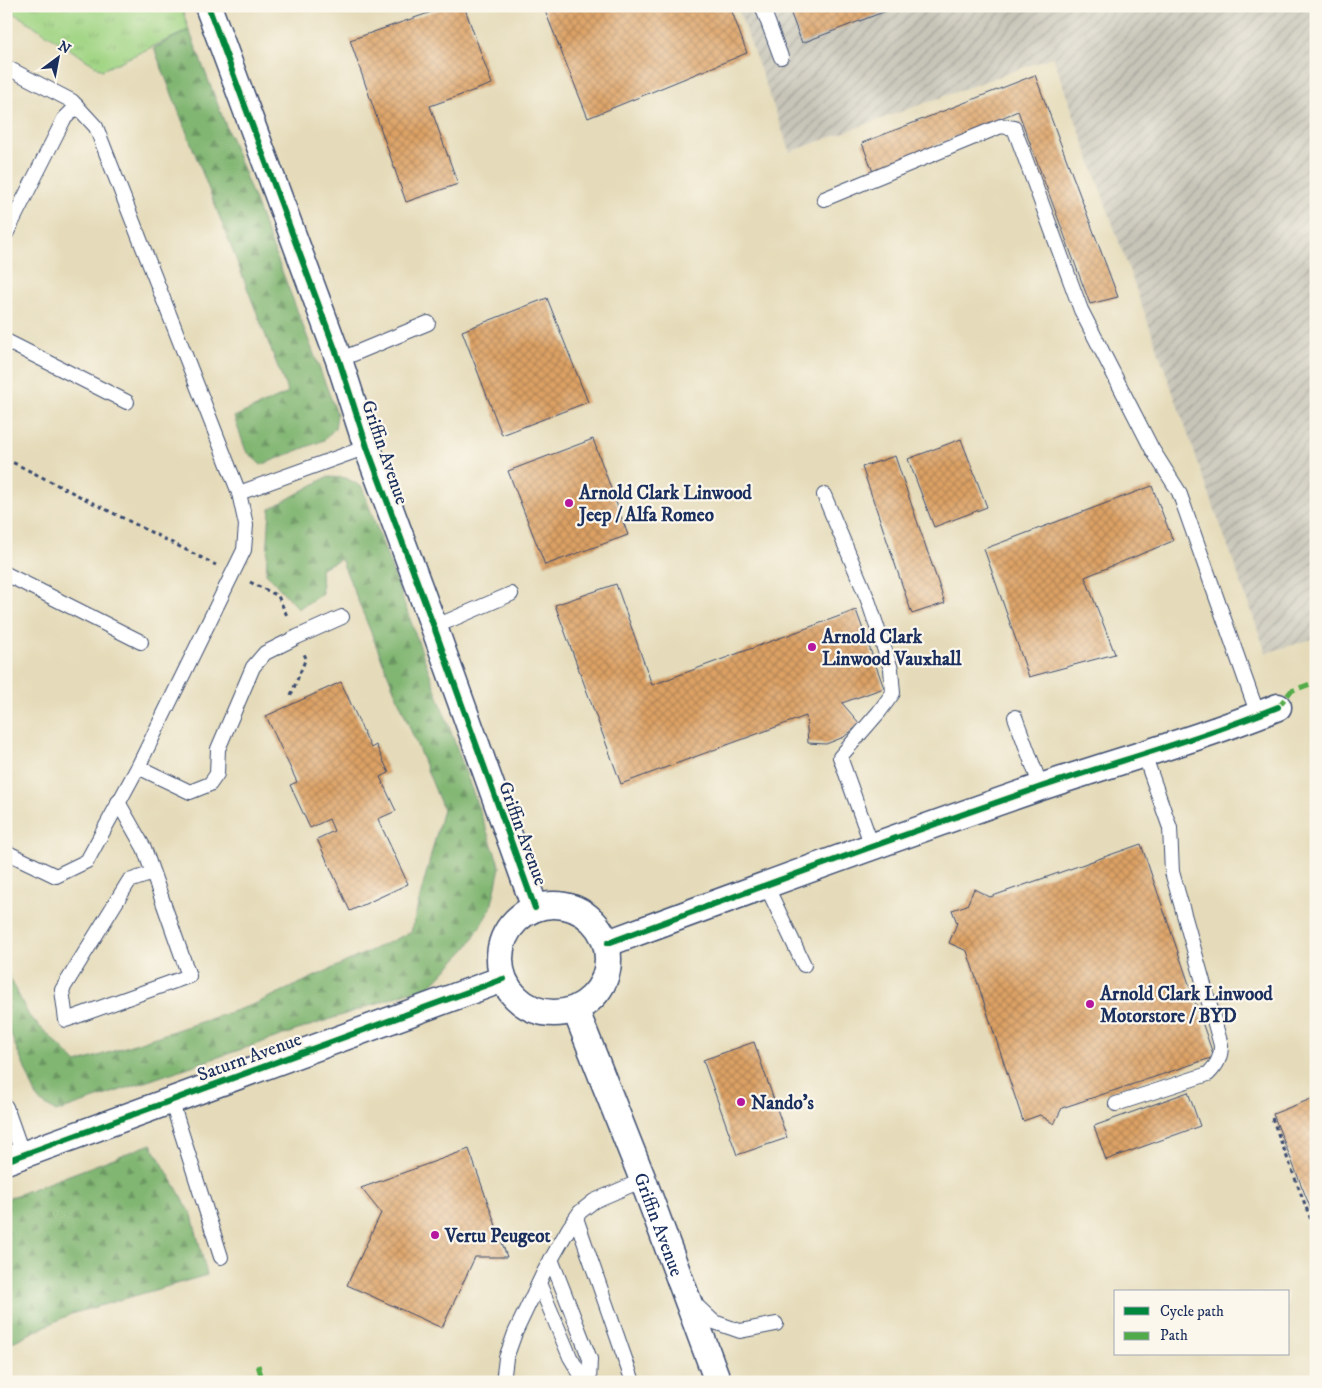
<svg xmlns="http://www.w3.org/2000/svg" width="1322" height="1388" font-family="'IM FELL DW Pica',serif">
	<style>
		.built { fill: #e5dbba; fill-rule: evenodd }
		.industrial { fill: url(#industrial-furrows) }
		.grass { fill: url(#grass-tufts); stroke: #5e8272 }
		.forest { fill: url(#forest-firs); stroke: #4e7268 }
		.building { fill: url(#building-cross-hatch) }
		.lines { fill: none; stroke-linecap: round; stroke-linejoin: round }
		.lane-casing { stroke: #3b4b6f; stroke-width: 16 }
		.street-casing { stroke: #3b4b6f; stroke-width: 29 }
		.path { stroke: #3b4b6f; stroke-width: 3; stroke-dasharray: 4 4; stroke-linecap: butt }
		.lane { stroke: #fff; stroke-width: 14 }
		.street { stroke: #fff; stroke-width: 26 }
		.quiet { stroke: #52ab49; stroke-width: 5; stroke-dasharray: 10 5; stroke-linecap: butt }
		.cycleway-casing { stroke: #fbf7ec; stroke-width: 9 }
		.cycleway { stroke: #00873e; stroke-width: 6 }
		.poi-dot { fill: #b5179e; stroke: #fbf7ec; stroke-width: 2 }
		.labels { text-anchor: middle; stroke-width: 4.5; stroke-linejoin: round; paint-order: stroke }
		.street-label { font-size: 19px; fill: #1b2f5e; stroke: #fbf7ec }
		.poi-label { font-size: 19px; font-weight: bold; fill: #1b2f5e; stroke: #fbf7ec; text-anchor: start }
	</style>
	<defs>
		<pattern id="industrial-furrows" width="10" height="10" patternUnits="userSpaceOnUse" patternTransform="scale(1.25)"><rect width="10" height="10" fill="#c7c5b8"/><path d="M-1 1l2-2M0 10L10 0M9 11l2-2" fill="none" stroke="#a1a099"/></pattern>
		<pattern id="grass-tufts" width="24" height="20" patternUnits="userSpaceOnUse" patternTransform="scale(1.25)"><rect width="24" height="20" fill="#a2d585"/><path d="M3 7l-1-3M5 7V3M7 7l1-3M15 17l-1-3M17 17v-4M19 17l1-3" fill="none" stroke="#8bb775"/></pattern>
		<pattern id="forest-firs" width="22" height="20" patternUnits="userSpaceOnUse" patternTransform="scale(1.25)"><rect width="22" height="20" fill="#81b672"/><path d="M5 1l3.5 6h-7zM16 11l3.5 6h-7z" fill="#699461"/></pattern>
		<pattern id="building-cross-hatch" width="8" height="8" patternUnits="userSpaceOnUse" patternTransform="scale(1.25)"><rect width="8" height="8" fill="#dda164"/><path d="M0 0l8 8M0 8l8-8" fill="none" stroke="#b28456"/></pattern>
	</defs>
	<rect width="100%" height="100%" fill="#fbf7ec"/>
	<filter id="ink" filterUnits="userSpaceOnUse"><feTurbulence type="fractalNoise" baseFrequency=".02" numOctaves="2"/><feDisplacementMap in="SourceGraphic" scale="10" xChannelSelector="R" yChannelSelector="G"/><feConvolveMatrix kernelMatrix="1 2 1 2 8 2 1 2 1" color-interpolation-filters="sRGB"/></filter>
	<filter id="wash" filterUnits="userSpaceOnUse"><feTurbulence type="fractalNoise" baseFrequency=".0096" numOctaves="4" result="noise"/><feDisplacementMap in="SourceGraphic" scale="20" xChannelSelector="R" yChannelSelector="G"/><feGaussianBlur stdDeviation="1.12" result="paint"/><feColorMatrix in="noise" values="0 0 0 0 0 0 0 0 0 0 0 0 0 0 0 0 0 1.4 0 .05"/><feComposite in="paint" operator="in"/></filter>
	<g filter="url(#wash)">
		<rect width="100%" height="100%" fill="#f1e8cd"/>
		<!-- built -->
		<path class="built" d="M6,6h731l54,146 262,-95 213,596 50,-15v744h-1310zM1116,1292h172v62h-172z"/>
		<!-- industrial -->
		<polygon class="industrial" points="737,6 1316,6 1316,638 1266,653 1053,57 790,152"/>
		<!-- grass -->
		<polygon class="grass" points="6,6 181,6 189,30 102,70 6,8"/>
		<!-- forest -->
		<g class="forest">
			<polygon points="189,30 337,414 335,428 324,440 261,465 246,451 234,417 288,393 154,48"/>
			<polygon points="327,477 346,478 362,487 500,867 491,908 467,948 431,985 56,1112 38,1100 6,1023 6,970 29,1016 77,1063 255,1004 411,932 443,809 341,559 321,568 322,594 298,609 266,573 270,509"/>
			<polygon points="151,1144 192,1215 207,1275 71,1314 6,1345 6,1199"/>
		</g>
		<g id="blocks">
			<!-- building -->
			<g class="building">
				<polygon points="449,6 464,6 492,84 430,106 458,184 406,202 350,40"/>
				<polygon points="543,6 730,6 747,53 588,118"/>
				<polygon points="788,6 899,6 802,43"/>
				<polygon points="1035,75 1118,297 1090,304 1018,111 873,172 862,143"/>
				<polygon points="547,298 588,402 502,435 462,331"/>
				<polygon points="593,439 628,535 545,565 508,471"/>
				<polygon points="961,439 987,507 934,527 908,459"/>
				<polygon points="895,456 945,603 912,614 862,467"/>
				<polygon points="1152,486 1173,541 1085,577 1115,654 1029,677 984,549"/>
				<polygon points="616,584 652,685 856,610 884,688 842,703 860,724 844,737 826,744 808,743 806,716 621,784 555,605"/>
				<polygon points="341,682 371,748 376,745 389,773 380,777 396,811 378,819 408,884 350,911 317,839 334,831 329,819 310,828 290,785 297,782 266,716"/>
				<polygon points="1141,844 1214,1057 1062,1108 1054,1124 1040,1115 1023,1121 967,951 949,943 957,923 952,910 967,905 974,889 990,897"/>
				<polygon points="754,1042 787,1138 737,1155 703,1060"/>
				<polygon points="1188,1092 1200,1126 1106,1160 1094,1126"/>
				<polygon points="1316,1097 1316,1222 1273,1114"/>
				<polygon points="469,1149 507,1257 475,1257 442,1328 347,1285 381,1213 361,1188"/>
			</g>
		</g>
	</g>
	<g filter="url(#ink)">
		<use href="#blocks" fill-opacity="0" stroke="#3b4b6f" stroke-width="1"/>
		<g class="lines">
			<!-- lane casing -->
			<g class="lane-casing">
				<g id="lane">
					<polyline points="762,6 781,57"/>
					<polyline points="6,67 72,101 96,127 239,493 246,525 244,550 138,767 87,861 56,876 6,852"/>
					<polyline points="824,199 1001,126 1014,128 1081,310 1152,449 1179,492 1258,715"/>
					<polyline points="6,234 64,119 77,106"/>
					<polyline points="6,341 127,402"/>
					<polyline points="339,360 428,323"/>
					<polyline points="239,493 367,447"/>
					<polyline points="824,495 868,600 891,669 893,693 879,712 840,757 872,846"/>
					<polyline points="6,574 141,642"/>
					<polyline points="434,627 511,594"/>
					<polyline points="1015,717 1041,787"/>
					<polyline points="138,767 190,792 210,784 217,774 218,749 253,667 265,653 297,637 342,617"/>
					<polyline points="118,802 144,848 189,976 66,1020 62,990 129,881 153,873"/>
					<polyline points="766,885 804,965"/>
					<polyline points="171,1100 221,1257"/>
					<path d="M1116,1104l92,-30c9,-9 13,-16 13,-29l-49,-173 -2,-44 -26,-74"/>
					<polyline points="6,1107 23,1155"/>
					<polyline points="576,1218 633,1382"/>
					<polyline points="551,1259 590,1359 589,1382"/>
					<polyline points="539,1283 570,1357 585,1382"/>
					<polyline points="695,1304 714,1322 740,1331 776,1324"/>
					<polyline points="503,1382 506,1358 515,1333 544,1272 569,1228 580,1212 594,1201 643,1180"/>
				</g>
			</g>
			<!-- street casing -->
			<g class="street-casing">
				<g id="street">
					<polyline points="208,6 339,360 367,447 434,627 535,908"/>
					<circle cx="554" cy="959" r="54"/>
					<path d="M608,943c143,-53 286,-105 430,-155 80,-27 161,-49 240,-81"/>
					<path id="s1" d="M576,1011l67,169 75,202"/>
					<polyline points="6,1161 503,979"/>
				</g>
			</g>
			<!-- path -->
			<g class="path">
				<polyline points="6,459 216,565"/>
				<polyline points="250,582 278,596 288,618"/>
				<polyline points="291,695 306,658 304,654"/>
				<polyline points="1272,1118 1316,1233"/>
			</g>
			<!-- lane -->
			<use href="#lane" class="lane"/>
			<!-- street -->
			<use href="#street" class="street"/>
			<!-- quiet -->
			<g class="quiet">
				<polyline points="1278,707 1291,691 1316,682"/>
				<polyline points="258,1365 263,1382"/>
			</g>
			<!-- cycleway casing -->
			<g class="cycleway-casing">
				<g id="cycleway">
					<polyline points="208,6 339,360 367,447 434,627 535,908"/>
					<path d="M608,943c143,-53 286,-105 430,-155 80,-27 161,-49 240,-81"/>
					<polyline points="6,1161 503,979"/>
				</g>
			</g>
			<!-- cycleway -->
			<use href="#cycleway" class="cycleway"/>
		</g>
	</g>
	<!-- markers -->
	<g class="poi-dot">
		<circle cx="569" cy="503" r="5"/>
		<circle cx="812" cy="647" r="5"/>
		<circle cx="1090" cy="1004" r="5"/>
		<circle cx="741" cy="1102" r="5"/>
		<circle cx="435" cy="1235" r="5"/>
	</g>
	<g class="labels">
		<!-- street labels -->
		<g class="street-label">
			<text transform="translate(386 452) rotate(71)" y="7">Griffin Avenue</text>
			<text transform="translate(524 833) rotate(70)" y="7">Griffin Avenue</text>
			<text transform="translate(249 1056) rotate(-20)" y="7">Saturn Avenue</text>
			<text dy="7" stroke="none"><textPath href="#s1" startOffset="229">Griffin Avenue</textPath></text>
		</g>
		<!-- poi labels -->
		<g class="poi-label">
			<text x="579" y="499">Arnold Clark Linwood<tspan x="579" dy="22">Jeep / Alfa Romeo</tspan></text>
			<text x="822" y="643">Arnold Clark<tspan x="822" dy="22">Linwood Vauxhall</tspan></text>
			<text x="1100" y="1000">Arnold Clark Linwood<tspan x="1100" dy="22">Motorstore / BYD</tspan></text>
			<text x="751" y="1109">Nando's</text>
			<text x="445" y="1242">Vertu Peugeot</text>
		</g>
	</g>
	<!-- margin -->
	<rect width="1322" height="1388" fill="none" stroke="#fbf7ec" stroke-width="25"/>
	<!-- legend -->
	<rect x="1114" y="1290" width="175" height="65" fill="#fbf7ec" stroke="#a1a7b3"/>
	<rect x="1124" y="1307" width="25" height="8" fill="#00873e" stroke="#a1a7b3"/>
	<text x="1160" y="1316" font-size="15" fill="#1b2f5e">Cycle path</text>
	<rect x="1124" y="1332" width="25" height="8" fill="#52ab49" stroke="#a1a7b3"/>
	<text x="1160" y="1340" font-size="15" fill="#1b2f5e">Path</text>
	<!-- north arrow -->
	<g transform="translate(58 58) rotate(32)" stroke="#fbf7ec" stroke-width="4" paint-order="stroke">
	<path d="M0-4L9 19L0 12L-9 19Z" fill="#1b2f5e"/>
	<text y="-8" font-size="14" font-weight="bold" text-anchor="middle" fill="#1b2f5e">N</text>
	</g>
</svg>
